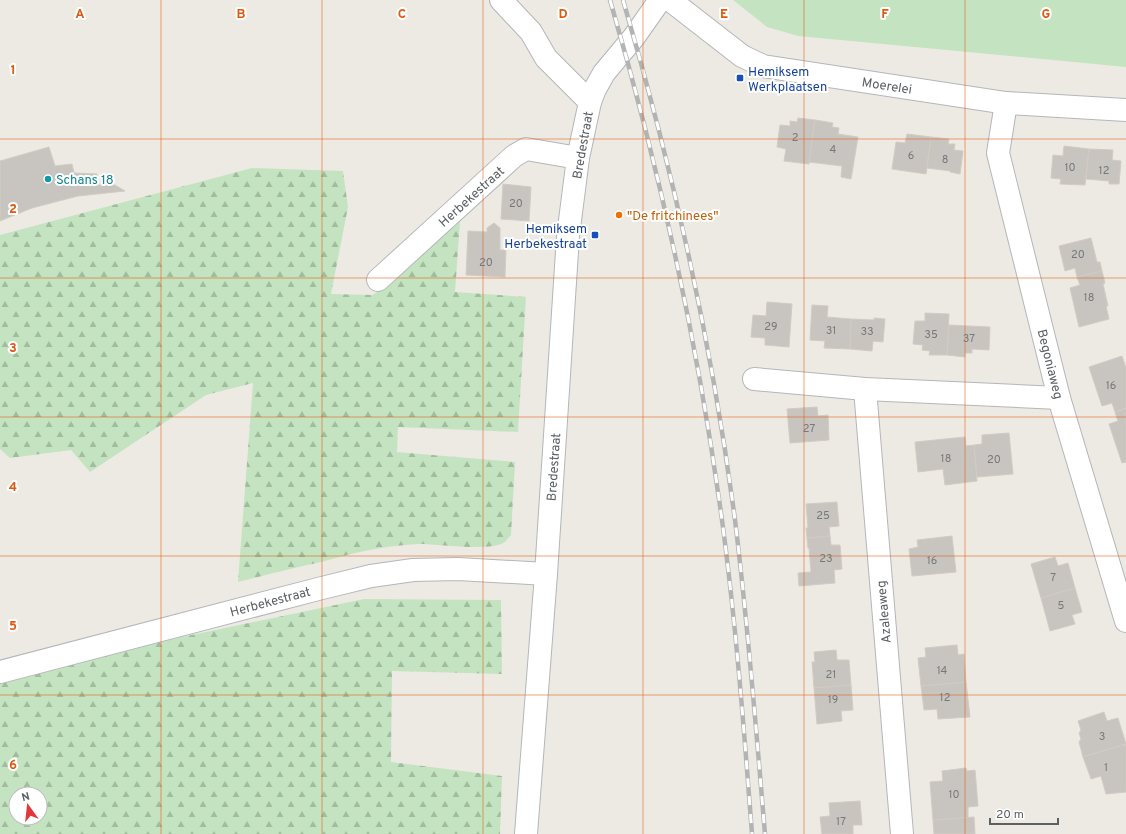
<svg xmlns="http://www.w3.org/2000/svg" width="1126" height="834" font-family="Overpass,sans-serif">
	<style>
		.green { fill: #c4e4c1 }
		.forest { fill: url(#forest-firs); fill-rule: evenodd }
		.building { fill: #c8c5c0; stroke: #d2cbc2 }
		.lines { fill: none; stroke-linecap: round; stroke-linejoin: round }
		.minor-casing { stroke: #b4b6ba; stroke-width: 24 }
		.tertiary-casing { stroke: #b4b6ba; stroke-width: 24 }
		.secondary-casing { stroke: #b2b7ba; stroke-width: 24 }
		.minor { stroke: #fff; stroke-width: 22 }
		.tertiary { stroke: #fff; stroke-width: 22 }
		.secondary { stroke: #fff; stroke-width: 22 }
		.rail-casing { stroke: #b2b3b3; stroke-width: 4.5 }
		.rail { stroke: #fff; stroke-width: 3; stroke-dasharray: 9; stroke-linecap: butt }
		.grid { fill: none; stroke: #e15910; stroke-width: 1; stroke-opacity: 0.55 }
		.transit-dot { fill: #1a4fb4; stroke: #fff; stroke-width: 1.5 }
		.culture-dot { fill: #0f9aa8; stroke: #fff; stroke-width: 1.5 }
		.food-dot { fill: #e8710a; stroke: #fff; stroke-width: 1.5 }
		.labels { text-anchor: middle; stroke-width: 4; stroke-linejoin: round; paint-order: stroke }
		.number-label { font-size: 11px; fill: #76797a }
		.transit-label { font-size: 13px; fill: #164399; stroke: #fff; text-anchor: start }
		.street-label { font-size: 13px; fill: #5b6063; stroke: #fff }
		.culture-label { font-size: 13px; fill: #0d838f; stroke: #fff; text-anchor: start }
		.food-label { font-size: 13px; fill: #c56008; stroke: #fff; text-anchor: start }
		.grid-label { font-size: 13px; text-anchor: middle; font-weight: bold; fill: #e15910; stroke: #fff; stroke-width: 4; stroke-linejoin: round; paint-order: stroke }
	</style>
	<defs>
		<pattern id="forest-firs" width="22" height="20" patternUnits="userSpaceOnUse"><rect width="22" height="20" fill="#c4e4c1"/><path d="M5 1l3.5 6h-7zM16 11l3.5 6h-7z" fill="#a2bca0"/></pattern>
	</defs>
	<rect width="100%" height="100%" fill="#edeae3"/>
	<!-- green -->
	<polygon class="green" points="733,0 1126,0 1126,67 798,36 767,27"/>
	<!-- forest -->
	<g class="forest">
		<path d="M252,168l91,3 5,36 -17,87 42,1 87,-73 -5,70 71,5 -8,135 -120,-5 -1,25 118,10 -4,73c-2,2 -4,5 -6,7 -14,10 -67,2 -85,2 -33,1 -67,9 -99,18 -28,6 -56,13 -83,20l15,-199 -47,12 -116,77 -19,-22 -61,8 -10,-9v-214z"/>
		<path d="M364,599l137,1 1,74 -110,-3 -1,91 111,14 -2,58h-500v-159zM16,794h24v24h-24z"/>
	</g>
	<!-- building -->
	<g class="building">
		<polygon points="798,118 815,120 809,164 784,161 786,149 777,147 780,125 790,126 790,121 797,122"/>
		<polygon points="815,120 833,123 832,127 839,128 838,134 858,137 851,179 841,177 842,166 809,162"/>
		<polygon points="907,134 931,137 926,174 892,169 896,142 905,143"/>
		<polygon points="931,137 949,139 948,144 955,144 954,150 963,151 960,174 950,172 950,171 927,168"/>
		<polygon points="1064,146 1089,149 1085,185 1060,184 1061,179 1051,178 1053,155 1063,156"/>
		<polygon points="49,147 55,166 72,164 74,173 97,174 97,185 115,185 125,191 78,196 32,208 0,221 0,161"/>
		<polygon points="1089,149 1113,150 1112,160 1121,161 1119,184 1109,184 1109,181 1086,179"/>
		<polygon points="503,184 531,187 529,221 501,219"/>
		<polygon points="494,223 500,228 500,250 506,250 505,277 466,275 468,231 487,232 487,228"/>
		<polygon points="1091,238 1097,262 1100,262 1102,271 1077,277 1075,268 1065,271 1059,246"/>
		<polygon points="1102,271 1105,283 1103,284 1108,306 1106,306 1109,319 1079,327 1070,288 1080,285 1077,277"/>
		<polygon points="767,302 792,304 789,347 765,345 765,338 751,337 753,315 766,316"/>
		<polygon points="812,305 828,306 827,317 851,319 850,349 824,348 825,341 810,340"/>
		<polygon points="925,313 949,314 947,355 929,355 930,351 922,350 923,345 913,344 915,321 925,321"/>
		<polygon points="874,318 885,319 883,342 873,341 872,351 850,349 851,319 874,320"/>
		<polygon points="949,325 990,327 989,350 972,349 972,353 965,353 965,357 947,355"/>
		<polygon points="1122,356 1126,368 1126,408 1115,412 1112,403 1102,406 1089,367"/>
		<polygon points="817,407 818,416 828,415 829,440 790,443 787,409"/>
		<polygon points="1126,408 1126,462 1122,463 1109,424 1118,421 1115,412"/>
		<polygon points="1009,433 1013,474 977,477 974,445 982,444 982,435"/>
		<polygon points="965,437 966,446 974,445 977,481 945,485 943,469 918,472 915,442"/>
		<polygon points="837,502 839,526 829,527 830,536 807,538 806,528 808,528 806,504"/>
		<polygon points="830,536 831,545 840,545 842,569 834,570 835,583 799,586 798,573 811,572 809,548 808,548 807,538"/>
		<polygon points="952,536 956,572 912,576 909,549 918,547 917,540"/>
		<polygon points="1055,557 1058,566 1068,563 1075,588 1041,598 1031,564"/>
		<polygon points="1075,588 1082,612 1072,615 1075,624 1050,631 1041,598"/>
		<polygon points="957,645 958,655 964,654 966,682 921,686 918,658 926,657 925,648"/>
		<polygon points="836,650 837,660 849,660 851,685 814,688 812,662 815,662 814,652"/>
		<polygon points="966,682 970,717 938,719 937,709 924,710 921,686"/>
		<polygon points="851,685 853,710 841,711 842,721 817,724 814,688"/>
		<polygon points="1104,712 1107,721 1118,718 1126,744 1083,757 1079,742 1081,739 1079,733 1081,730 1078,721"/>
		<polygon points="1126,744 1126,792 1106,794 1101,776 1091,779 1083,757"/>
		<polygon points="966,768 967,771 975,770 978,806 968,807 968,818 933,820 930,782 943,781 942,771"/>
		<polygon points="860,801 862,825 853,825 853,834 822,834 820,817 830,816 829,803"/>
		<polygon points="974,817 975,834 934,834 933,820"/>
	</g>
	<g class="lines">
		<!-- minor casing -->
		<g class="minor-casing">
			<g id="minor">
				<polyline points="501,0 531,32 546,58 590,102"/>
				<polyline points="1006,103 998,153 1059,398 1126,621"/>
				<polyline points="378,280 514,156 526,149 578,158"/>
				<polyline points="754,379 865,389 1059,398"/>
				<polyline points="865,389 902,834"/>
				<polyline points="0,672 322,588 371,576 413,570 458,569 546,574"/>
			</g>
		</g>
		<!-- tertiary casing -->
		<g class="tertiary-casing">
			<polyline id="tertiary" points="670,0 742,56 763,66 1006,103 1126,110"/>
		</g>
		<!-- secondary casing -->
		<g class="secondary-casing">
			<polyline id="secondary" points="526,834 546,574 568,236 578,158 590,102 595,89 604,73 634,37 660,0"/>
		</g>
		<!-- minor -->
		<use href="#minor" class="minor"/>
		<!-- tertiary -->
		<use href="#tertiary" class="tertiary"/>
		<!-- secondary -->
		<use href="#secondary" class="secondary"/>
		<!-- rail casing -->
		<g class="rail-casing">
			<g id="rail">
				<path d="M610,0c50,171 88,344 112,520 14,104 22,209 30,314"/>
				<path d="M623,0c50,170 89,344 112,520 13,104 21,209 30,314"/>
			</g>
		</g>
		<!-- rail -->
		<use href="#rail" class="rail"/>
	</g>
	<!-- grid -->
	<path class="grid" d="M161,0v834M322,0v834M483,0v834M643,0v834M804,0v834M965,0v834M0,139h1126M0,278h1126M0,417h1126M0,556h1126M0,695h1126"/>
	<!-- markers -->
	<g class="transit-dot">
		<rect x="736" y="74" width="8" height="8" rx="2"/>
		<rect x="591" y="231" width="8" height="8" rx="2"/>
	</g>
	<circle class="culture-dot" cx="48" cy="179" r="4"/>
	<circle class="food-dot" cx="619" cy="215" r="4"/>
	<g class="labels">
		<!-- number labels -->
		<g class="number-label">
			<text x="795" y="141">2</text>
			<text x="833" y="153">4</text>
			<text x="911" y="159">6</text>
			<text x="945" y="163">8</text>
			<text x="1070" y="171">10</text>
			<text x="1104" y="174">12</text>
			<text x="516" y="207">20</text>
			<text x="1078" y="258">20</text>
			<text x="486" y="266">20</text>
			<text x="1089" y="301">18</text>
			<text x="771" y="330">29</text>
			<text x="831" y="334">31</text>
			<text x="867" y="335">33</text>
			<text x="931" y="338">35</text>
			<text x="969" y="342">37</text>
			<text x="1111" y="389">16</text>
			<text x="809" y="432">27</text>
			<text x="946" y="462">18</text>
			<text x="994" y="463">20</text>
			<text x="823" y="519">25</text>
			<text x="826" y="562">23</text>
			<text x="932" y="564">16</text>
			<text x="1053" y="581">7</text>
			<text x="1061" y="609">5</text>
			<text x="942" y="674">14</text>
			<text x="831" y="678">21</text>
			<text x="945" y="701">12</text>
			<text x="833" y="703">19</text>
			<text x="1102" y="740">3</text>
			<text x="1106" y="771">1</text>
			<text x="954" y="798">10</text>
			<text x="841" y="825">17</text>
		</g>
		<!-- transit labels -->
		<g class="transit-label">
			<text x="748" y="76">Hemiksem<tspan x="748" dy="15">Werkplaatsen</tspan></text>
			<text x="587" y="233" text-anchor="end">Hemiksem<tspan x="587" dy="15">Herbekestraat</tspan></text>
		</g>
		<!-- street labels -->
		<g class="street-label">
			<text transform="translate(887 85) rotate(9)" y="5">Moerelei</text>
			<text transform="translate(582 145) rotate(-80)" y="5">Bredestraat</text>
			<text transform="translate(471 196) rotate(-42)" y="5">Herbekestraat</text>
			<text transform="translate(1051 364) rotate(76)" y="5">Begoniaweg</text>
			<text transform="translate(553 467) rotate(-86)" y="5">Bredestraat</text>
			<text transform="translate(270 601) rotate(-15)" y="5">Herbekestraat</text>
			<text transform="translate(883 612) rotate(-95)" y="5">Azaleaweg</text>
		</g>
		<!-- culture labels -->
		<g class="culture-label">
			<text x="56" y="184">Schans 18</text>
		</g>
		<!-- food labels -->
		<g class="food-label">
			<text x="627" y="220">"De fritchinees"</text>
		</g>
	</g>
	<g class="grid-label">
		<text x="80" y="18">A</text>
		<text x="241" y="18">B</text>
		<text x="402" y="18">C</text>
		<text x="563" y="18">D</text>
		<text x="724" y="18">E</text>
		<text x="885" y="18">F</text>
		<text x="1046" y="18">G</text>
		<text x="13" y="74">1</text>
		<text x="13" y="213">2</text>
		<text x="13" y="352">3</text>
		<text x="13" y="491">4</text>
		<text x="13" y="630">5</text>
		<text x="13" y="769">6</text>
	</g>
	<!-- north arrow -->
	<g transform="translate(28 806) rotate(345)"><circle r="19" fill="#ffffff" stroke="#bdbfc1"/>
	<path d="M0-3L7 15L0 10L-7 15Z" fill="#e1363a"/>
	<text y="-6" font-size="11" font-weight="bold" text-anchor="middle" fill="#5b6063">N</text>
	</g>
	<!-- scale -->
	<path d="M990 818v6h68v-6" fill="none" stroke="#5b6063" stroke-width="2"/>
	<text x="996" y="818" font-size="12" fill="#5b6063" stroke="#ffffff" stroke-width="3" paint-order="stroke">20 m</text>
</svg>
